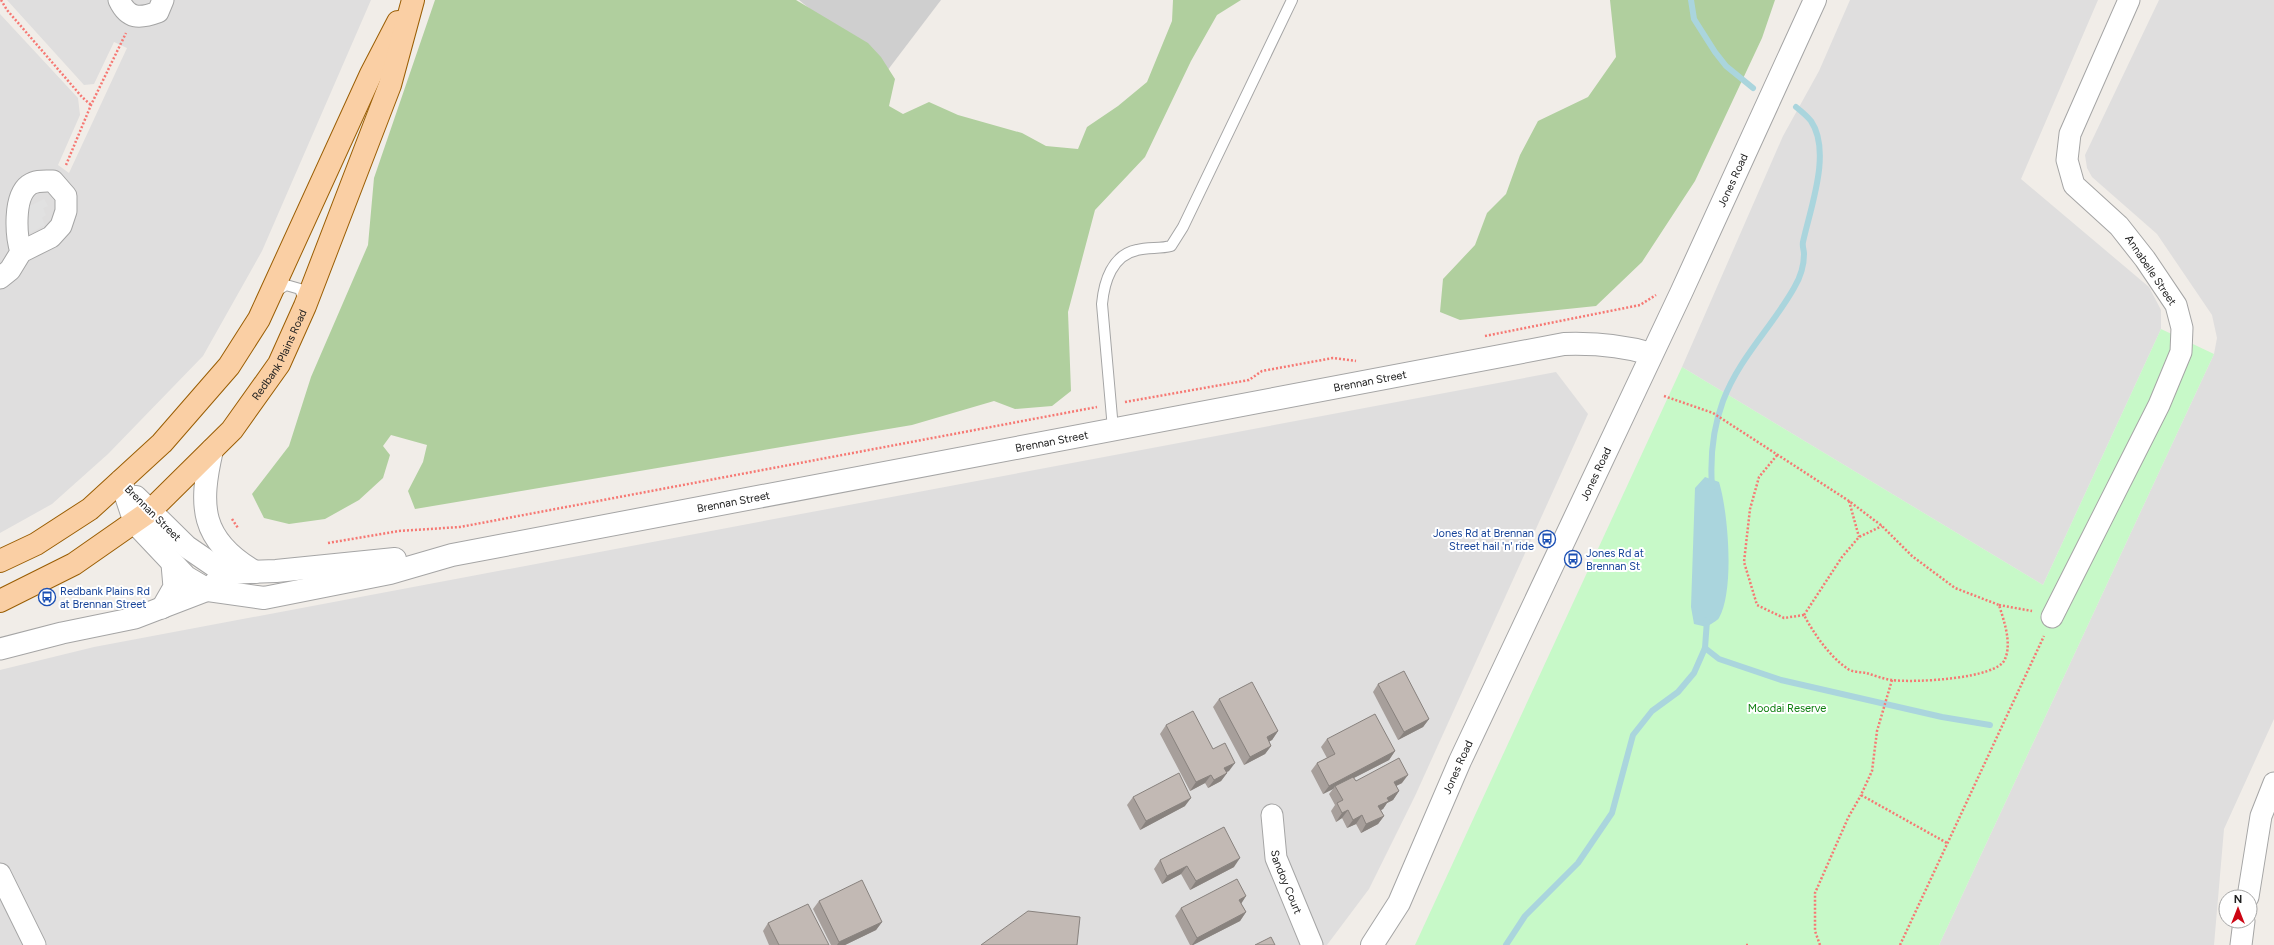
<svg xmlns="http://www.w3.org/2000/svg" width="2274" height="945" font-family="Figtree,sans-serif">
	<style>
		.residential { fill: #dfdede }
		.religious { fill: #cfcfcf }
		.forest { fill: #b0cf9e }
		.park { fill: #c7f9c8 }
		.parking { fill: #e1e1e1 }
		.water { fill: #aad5dd }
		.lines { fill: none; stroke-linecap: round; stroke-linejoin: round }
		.stream { stroke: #aad5dd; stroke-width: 6 }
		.service-casing { stroke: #a5a5a5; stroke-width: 12 }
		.minor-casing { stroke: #a5a5a5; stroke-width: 23 }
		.tertiary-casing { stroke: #a5a5a5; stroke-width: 24 }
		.primary-casing { stroke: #9a5e04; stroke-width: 24 }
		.path { stroke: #f67873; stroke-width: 2.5; stroke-dasharray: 2 2; stroke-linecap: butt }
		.service { stroke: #fff; stroke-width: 10 }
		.minor { stroke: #fff; stroke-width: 21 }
		.tertiary { stroke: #fff; stroke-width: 22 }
		.primary { stroke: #facfa4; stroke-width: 22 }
		.wall { fill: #a79f9b }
		.shaded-wall { fill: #88827e }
		.building { fill: #c2b9b4; stroke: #88827e }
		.labels { text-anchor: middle; stroke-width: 4; stroke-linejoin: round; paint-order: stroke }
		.street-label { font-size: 11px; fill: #212121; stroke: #fff }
		.transit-label { font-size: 11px; fill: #164399; stroke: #fff; text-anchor: start }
		.park-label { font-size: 11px; fill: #0f7f10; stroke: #fff }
	</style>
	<rect width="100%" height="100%" fill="#f1ede8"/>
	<!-- residential -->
	<g class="residential">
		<polygon points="7,0 371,0 262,251 203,356 108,454 52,504 0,533 0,14 78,98 80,115 58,165 69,173 127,48 114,42 94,84 84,85"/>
		<polygon points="1850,0 2098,0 2021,179 2149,287 2161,310 2161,329 2043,585 1682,367 1783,136 1819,71"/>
		<polygon points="2159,0 2274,0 2274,719 2224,829 2214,945 1939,945 2214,354 2217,338 2212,315 2157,234 2092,177 2087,168 2085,155"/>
		<polygon points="1556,372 1588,414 1415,796 1369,889 1327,945 0,945 0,670 94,647"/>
	</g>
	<!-- religious -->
	<polygon class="religious" points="799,0 941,0 887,71"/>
	<!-- forest -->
	<g class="forest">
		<polygon points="435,0 796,0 868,43 881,57 895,79 889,106 903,114 929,102 958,115 1022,133 1046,146 1078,149 1087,127 1118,106 1147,82 1172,21 1173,0 1241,0 1217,15 1191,61 1145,157 1095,210 1068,312 1071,391 1052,406 1015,409 994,401 912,425 415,509 408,491 423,462 427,445 391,435 383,446 390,455 383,478 359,500 325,519 289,524 264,518 252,494 289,446 311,377 368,245 374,178"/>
		<polygon points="1610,0 1775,0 1762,38 1695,181 1642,262 1596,306 1460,320 1440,312 1443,279 1475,245 1487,213 1506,194 1520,155 1538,121 1588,97 1616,57"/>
	</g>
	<!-- park -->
	<polygon class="park" points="2161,329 2214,354 1939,945 1415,945 1682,367 2043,585"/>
	<!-- parking -->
	<polygon class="parking" points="44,199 48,206 43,208 46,215 42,218 45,225 28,234 30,206"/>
	<!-- water -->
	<path class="water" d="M1705,477l14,5c9,29 16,108 0,136 -2,3 -9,6 -12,9l-13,-3 -3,-17 4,-119z"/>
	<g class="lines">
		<!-- stream -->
		<g class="stream">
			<polyline points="1691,0 1694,19 1715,52 1726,66 1753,88"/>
			<path d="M1712,487c-2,-29 1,-59 11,-86 16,-43 49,-74 71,-113 6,-10 10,-22 10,-34 0,-4 -2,-8 -1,-12 7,-33 29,-90 8,-121 -4,-5 -10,-10 -15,-14"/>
			<polyline points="1705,648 1719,659 1781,680 1942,717 1990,725"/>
			<polyline points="1506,945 1525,916 1578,863 1612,813 1633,735 1652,711 1678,692 1694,673 1705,648 1707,620"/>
		</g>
		<!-- service casing -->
		<g class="service-casing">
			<g id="service">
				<polyline points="275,292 286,285 300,289 304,301"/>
				<path d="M1113,429l-11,-125c2,-22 10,-49 35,-54 11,-3 23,-1 34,-4l12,-19 109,-227"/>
			</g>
		</g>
		<!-- minor casing -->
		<g class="minor-casing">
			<g id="minor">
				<path d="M119,0c9,19 20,19 39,12l5,-12"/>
				<path d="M0,278l10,-8 11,-18 30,-15 10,-11 5,-15v-15l-13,-15c-9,0 -17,-1 -24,4 -16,12 -13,51 -8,67"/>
				<polyline points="162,608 174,587 172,564"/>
				<polyline points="2052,617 2159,405 2181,352 2182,328 2176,305 2145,259 2119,226 2074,185 2067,160 2070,134 2129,0"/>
				<polyline points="0,649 62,633 135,618 208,590 217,580"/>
				<path id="s1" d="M1272,815l4,43 36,87"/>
				<polyline points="0,874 35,945"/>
				<polyline points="2248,897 2261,816 2274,783"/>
				<polyline points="2241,945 2244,921"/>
			</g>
		</g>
		<!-- tertiary casing -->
		<g class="tertiary-casing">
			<g id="tertiary">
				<path d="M212,450c-13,56 -12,90 43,122"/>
				<path id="s2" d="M121,481l14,42 51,54 22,13 56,8 126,-25 62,-18 1112,-211c31,-1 58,1 87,10"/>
				<polyline points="136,497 187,547 225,573 276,571 395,559"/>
				<path id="s3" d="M1372,945l27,-42 61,-142 221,-468 134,-293"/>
			</g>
		</g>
		<!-- primary casing -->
		<g class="primary-casing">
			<g id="primary">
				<polyline points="0,561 36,544 90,509 162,443 229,366 259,319 371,74 398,22"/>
				<path id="s4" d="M0,601l74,-37 76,-53 82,-81 47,-66 26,-58 85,-221 23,-85"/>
			</g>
		</g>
		<!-- path -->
		<g class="path">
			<polyline points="1,0 7,10 82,97 91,105"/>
			<polyline points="66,165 91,105 126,33"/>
			<polyline points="1485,336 1640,305 1656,295"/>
			<path d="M1664,396l49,17 136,88 33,25 30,30 43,32 44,17c5,16 13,38 6,54 -7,20 -93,24 -113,21 -9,-1 -18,-5 -26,-7 -6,-1 -14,-1 -18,-4 -18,-12 -34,-35 -44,-54l-20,3 -27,-13 -13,-43 6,-53 9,-32 19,-23"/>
			<polyline points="1125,402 1249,380 1262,371 1333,358 1356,361"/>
			<polyline points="1849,501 1859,537"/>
			<polyline points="232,519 238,528"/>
			<polyline points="328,543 399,531 460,527 1097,407"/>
			<polyline points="1999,605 2032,611"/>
			<polyline points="1804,615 1842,557 1859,537 1882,526"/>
			<polyline points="1892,680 1877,731 1872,771 1861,795 1947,843"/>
			<polyline points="1746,945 1748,945"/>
			<polyline points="1820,945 1815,931 1815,893 1848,818 1861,795"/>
			<polyline points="1900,945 2044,636"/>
		</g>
		<!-- service -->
		<use href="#service" class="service"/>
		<!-- minor -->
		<use href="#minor" class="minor"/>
		<!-- tertiary -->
		<use href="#tertiary" class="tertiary"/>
		<!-- primary -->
		<use href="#primary" class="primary"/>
	</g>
	<!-- wall -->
	<g class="wall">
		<polygon points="1378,684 1429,719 1423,727 1398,740 1373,692"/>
		<polygon points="1219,699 1278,731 1272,740 1269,741 1271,746 1265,754 1244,765 1213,707"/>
		<polygon points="1166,725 1213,749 1229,771 1226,772 1227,773 1221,781 1208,788 1205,783 1190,791 1160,734"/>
		<polygon points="1327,739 1395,751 1389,760 1354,778 1356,781 1402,783 1396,786 1399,791 1393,800 1387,803 1383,809 1381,810 1384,816 1378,824 1361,833 1356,824 1347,828 1342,818 1336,822 1331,811 1335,805 1329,794 1333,789 1323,794 1311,771 1317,763 1327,758 1321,747"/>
		<polygon points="1133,797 1185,806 1140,830 1127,805"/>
		<polygon points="1160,860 1234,867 1190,890 1181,874 1162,884 1154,869"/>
		<polygon points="1246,896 1241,903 1246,912 1240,921 1193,945 1190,945 1175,916 1181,908"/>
		<polygon points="819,901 882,922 876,930 845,945 831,945 813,909"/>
		<polygon points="768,923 829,945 769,945 763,931"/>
	</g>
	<!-- shaded-wall -->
	<g class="shaded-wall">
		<polygon points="1429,719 1423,727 1398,740 1404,732"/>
		<polygon points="1278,731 1272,740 1261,746 1267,737"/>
		<polygon points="1271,746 1265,754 1244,765 1250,757"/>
		<polygon points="1395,751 1389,760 1336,787 1335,786 1333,789 1323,794 1329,786"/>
		<polygon points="1235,763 1229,771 1218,776 1224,768"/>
		<polygon points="1227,773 1221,781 1208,788 1214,780"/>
		<polygon points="1211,775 1205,783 1190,791 1196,782"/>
		<polygon points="1408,775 1402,783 1388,790 1394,782"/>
		<polygon points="1399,791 1393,800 1387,803 1383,809 1373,814 1378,806 1387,798"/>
		<polygon points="1191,798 1185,806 1140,830 1146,821"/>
		<polygon points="1348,810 1342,818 1336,822 1342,813"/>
		<polygon points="1362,815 1356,824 1347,828 1353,820"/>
		<polygon points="1384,816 1378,824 1361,833 1366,824"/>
		<polygon points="1240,858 1234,867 1190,890 1196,881"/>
		<polygon points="1187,866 1181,874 1162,884 1167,876"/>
		<polygon points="1246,896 1241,904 1239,900"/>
		<polygon points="1246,912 1240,921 1193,945 1192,945 1197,938"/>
		<polygon points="882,922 876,930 845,945 837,945 839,942"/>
	</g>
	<!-- building -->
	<g class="building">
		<polygon points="1404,671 1429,719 1404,732 1378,684"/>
		<polygon points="1252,682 1278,731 1267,737 1271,746 1250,757 1219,699"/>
		<polygon points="1193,711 1213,749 1225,743 1235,763 1224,768 1227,773 1214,780 1211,775 1196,782 1166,725"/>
		<polygon points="1375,714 1395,751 1329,786 1317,763 1335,754 1327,739"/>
		<polygon points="1399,758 1408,775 1394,782 1399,791 1387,798 1389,801 1378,806 1384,816 1366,824 1362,815 1353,820 1348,810 1342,813 1337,803 1343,800 1335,786 1353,777 1356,781"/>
		<polygon points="1179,773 1191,798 1146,821 1133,797"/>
		<polygon points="1224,827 1240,858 1196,881 1187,866 1167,876 1160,860"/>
		<polygon points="1237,879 1246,896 1239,900 1246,912 1197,938 1181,908"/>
		<polygon points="862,880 882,922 839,942 819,901"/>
		<polygon points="808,904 829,945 779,945 768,923"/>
		<polygon points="1028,911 1080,917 1077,945 981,945"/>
		<polygon points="1271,937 1275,945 1255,945"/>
	</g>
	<!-- icons -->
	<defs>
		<g id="bus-ring" transform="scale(0.9)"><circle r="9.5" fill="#fff" stroke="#1a4fb4" stroke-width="1.5"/><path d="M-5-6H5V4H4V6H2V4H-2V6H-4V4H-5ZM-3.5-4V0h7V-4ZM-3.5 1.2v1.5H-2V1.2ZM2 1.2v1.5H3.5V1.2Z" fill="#1a4fb4"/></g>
	</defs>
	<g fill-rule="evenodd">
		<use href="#bus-ring" x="1547" y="539"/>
		<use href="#bus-ring" x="1573" y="559"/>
		<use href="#bus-ring" x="47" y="597"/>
	</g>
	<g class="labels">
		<!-- street labels -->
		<g class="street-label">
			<text dy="4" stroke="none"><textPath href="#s3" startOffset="846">Jones Road</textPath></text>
			<text transform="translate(2151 270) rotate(56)" y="4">Annabelle Street</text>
			<text dy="4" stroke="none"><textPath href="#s4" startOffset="380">Redbank Plains Road</textPath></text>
			<text dy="4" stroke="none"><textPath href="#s2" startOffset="1328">Brennan Street</textPath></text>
			<text dy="4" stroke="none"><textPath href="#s2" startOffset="1004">Brennan Street</textPath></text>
			<text dy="4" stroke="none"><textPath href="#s3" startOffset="522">Jones Road</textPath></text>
			<text dy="4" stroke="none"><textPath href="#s2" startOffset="680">Brennan Street</textPath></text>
			<text transform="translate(153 513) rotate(45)" y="4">Brennan Street</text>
			<text dy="4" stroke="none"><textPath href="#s3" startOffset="198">Jones Road</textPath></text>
			<text dy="4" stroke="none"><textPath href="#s1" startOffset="69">Sandoy Court</textPath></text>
		</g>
		<!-- transit labels -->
		<g class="transit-label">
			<text x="1534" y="537" text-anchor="end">Jones Rd at Brennan<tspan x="1534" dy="13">Street hail 'n' ride</tspan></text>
			<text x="1586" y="557">Jones Rd at<tspan x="1586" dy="13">Brennan St</tspan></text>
			<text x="60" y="595">Redbank Plains Rd<tspan x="60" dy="13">at Brennan Street</tspan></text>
		</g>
		<!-- park labels -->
		<g class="park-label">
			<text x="1787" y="712">Moodai Reserve</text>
		</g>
	</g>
	<!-- north arrow -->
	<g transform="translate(2238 909)"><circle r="19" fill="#ffffff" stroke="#a6a6a6"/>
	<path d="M0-3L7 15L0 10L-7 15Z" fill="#cc0513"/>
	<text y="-6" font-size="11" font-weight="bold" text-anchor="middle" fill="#212121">N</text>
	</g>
</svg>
